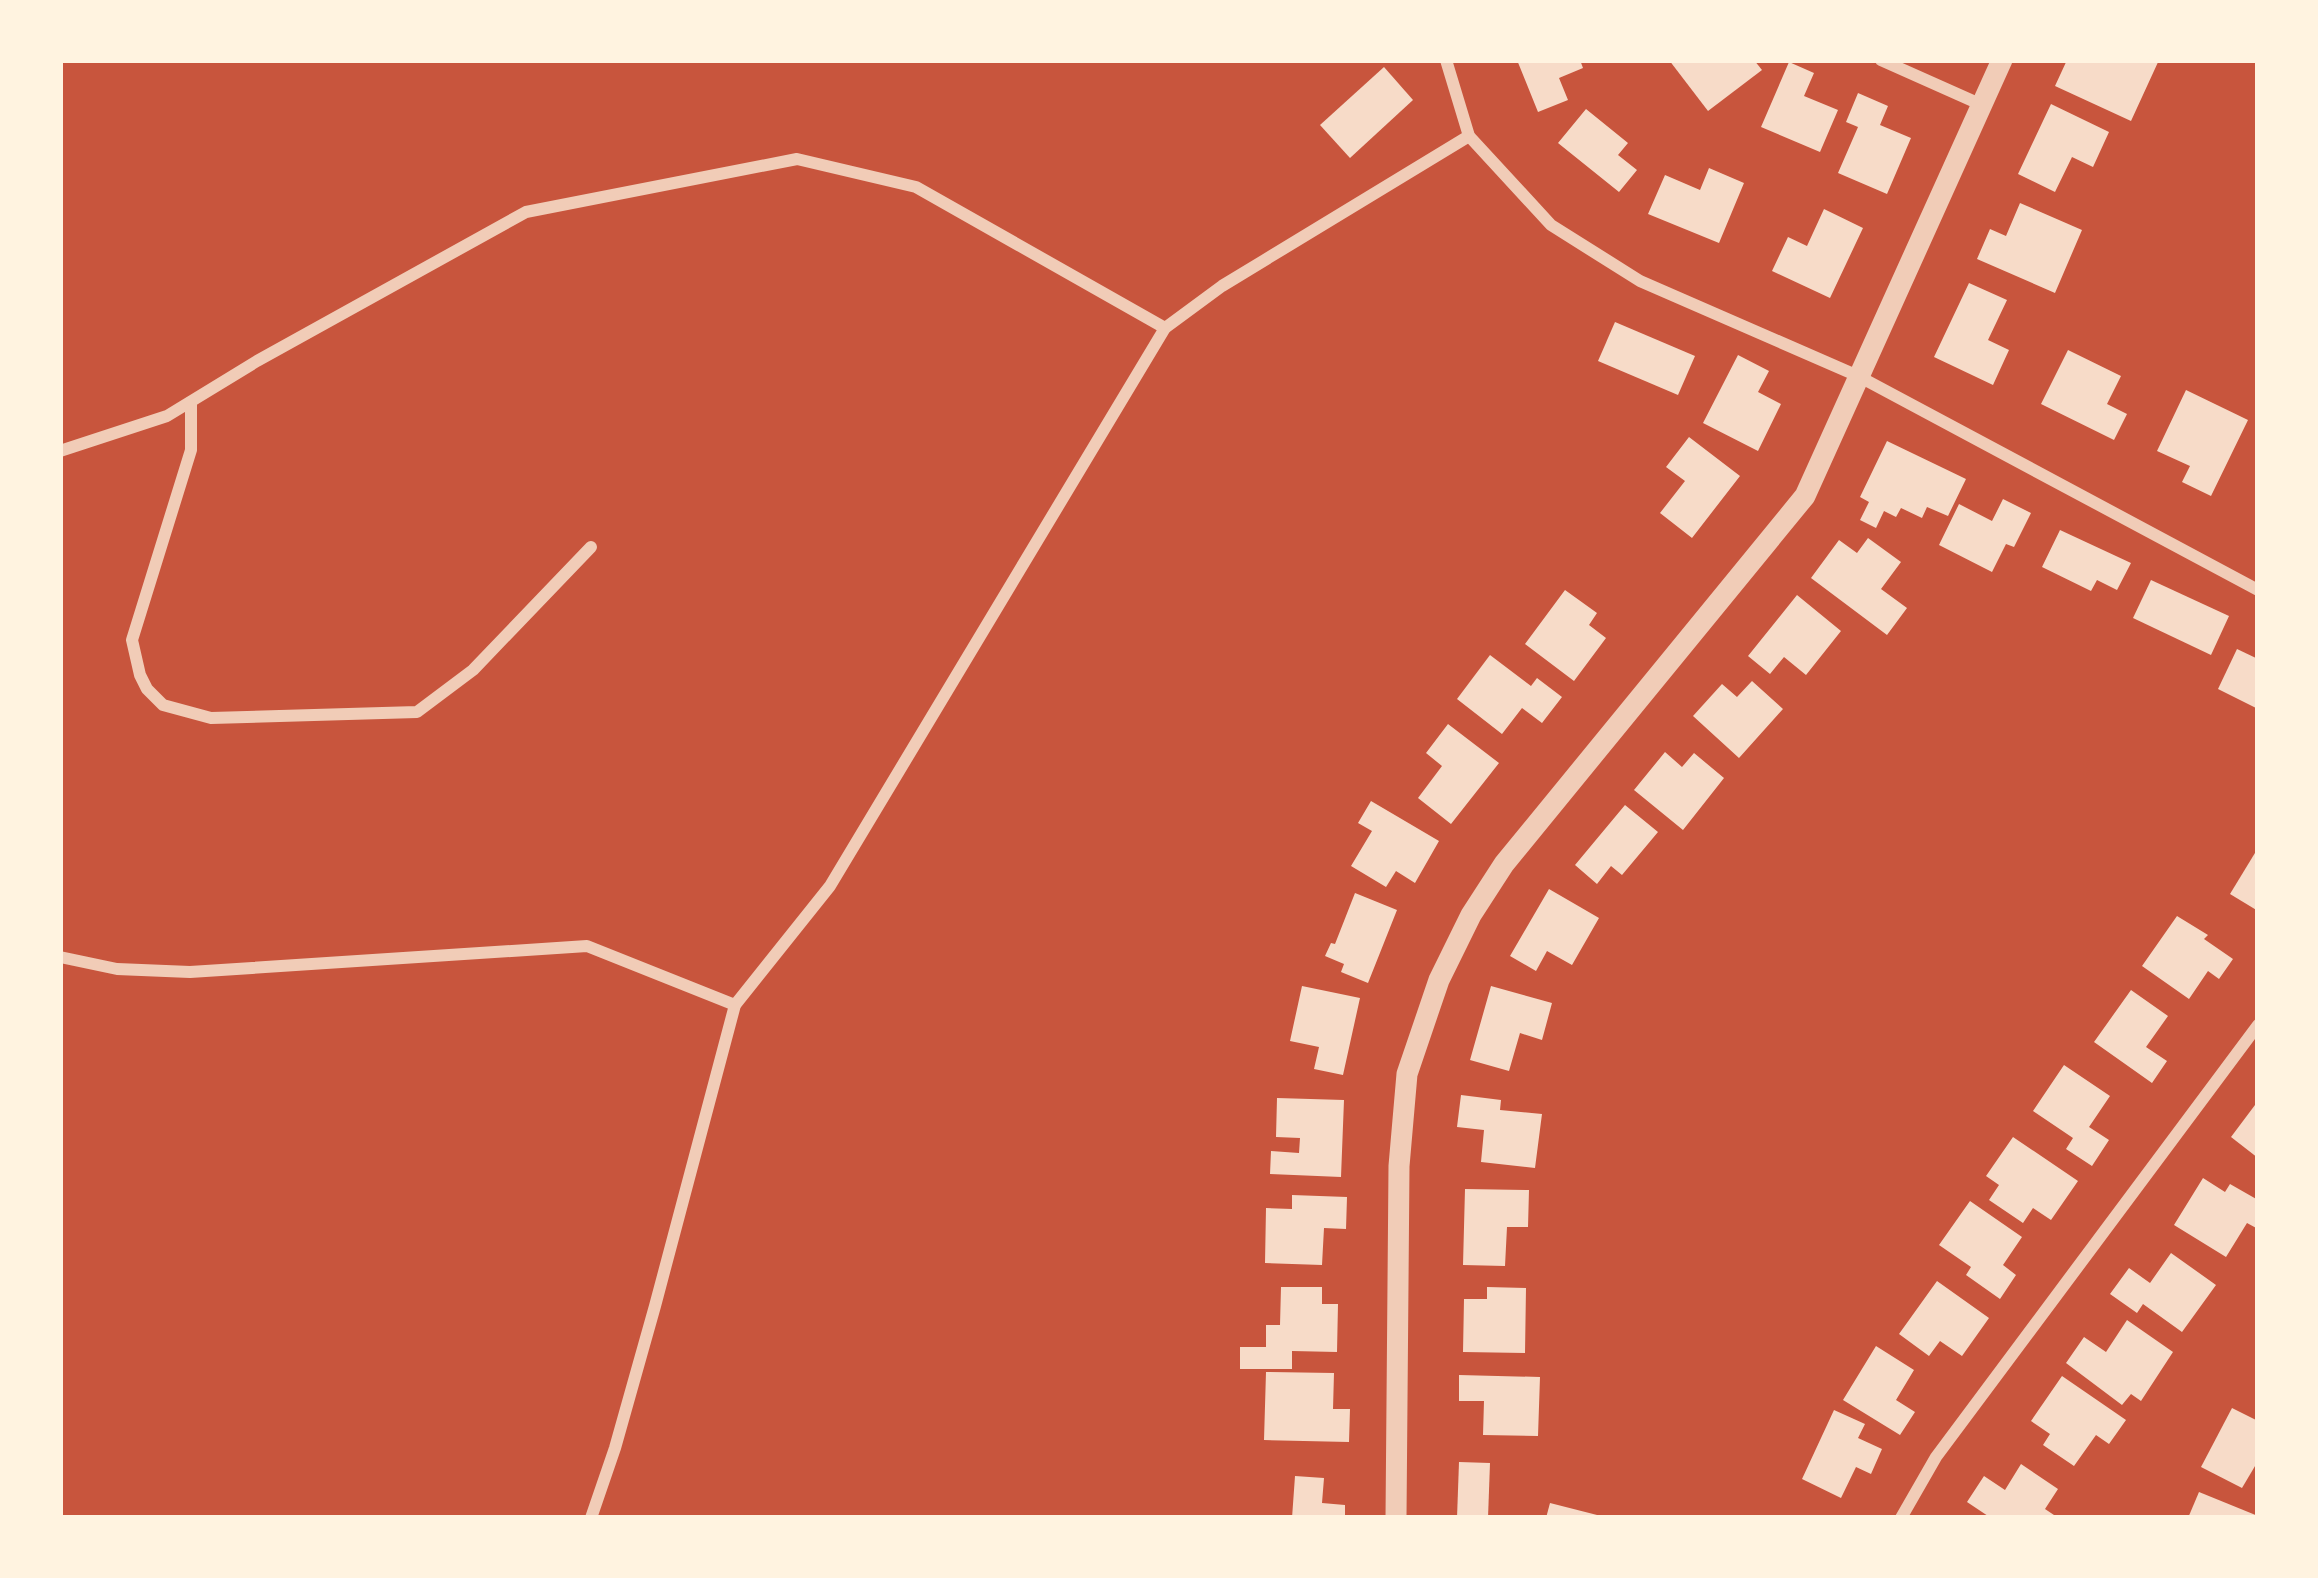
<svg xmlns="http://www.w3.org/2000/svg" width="2318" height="1578" font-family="'Times New Roman',serif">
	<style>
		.building { fill: #f7dbc8 }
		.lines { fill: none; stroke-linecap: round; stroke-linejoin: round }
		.minor { stroke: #f1ccb7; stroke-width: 12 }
		.tertiary { stroke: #f1ccb7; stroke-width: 21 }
	</style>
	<rect width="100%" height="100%" fill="#c8553d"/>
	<!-- building -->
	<g class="building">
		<polygon points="1517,60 1580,60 1583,68 1559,78 1568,100 1538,112"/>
		<polygon points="1669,60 1754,60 1762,70 1708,111"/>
		<polygon points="2067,60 2082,63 2083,60 2159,60 2131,121 2055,86"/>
		<polygon points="1789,62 1814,73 1804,96 1838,110 1820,152 1761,127"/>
		<polygon points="1384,67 1413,100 1350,158 1320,125"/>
		<polygon points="1858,93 1888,106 1880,125 1911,138 1887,194 1838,173 1858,127 1846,122"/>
		<polygon points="2051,104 2109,132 2093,167 2072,157 2055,192 2018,174"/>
		<polygon points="1586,109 1628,143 1618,155 1637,170 1619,192 1558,143"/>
		<polygon points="1709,168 1744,183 1719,243 1648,214 1665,175 1700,190"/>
		<polygon points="2020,203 2082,230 2055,293 1977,259 1990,229 2006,236"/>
		<polygon points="1824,209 1863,228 1830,298 1772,271 1788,237 1807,246"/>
		<polygon points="1969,283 2007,300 1988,340 2009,350 1993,385 1934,357"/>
		<polygon points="1615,322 1695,356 1678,395 1598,361"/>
		<polygon points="2068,350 2121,376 2107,404 2127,414 2114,440 2041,404"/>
		<polygon points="1738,355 1769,371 1758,392 1781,404 1758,451 1703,423"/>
		<polygon points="2186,390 2248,420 2211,496 2182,482 2190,466 2157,451"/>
		<polygon points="1689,437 1740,476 1692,538 1660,513 1685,481 1666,467"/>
		<polygon points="1887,441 1966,479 1948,516 1927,507 1922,518 1901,508 1896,517 1884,511 1876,528 1860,520 1869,502 1860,497"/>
		<polygon points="2003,499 2031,513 2014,547 2006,544 1992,572 1939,545 1959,504 1992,521"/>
		<polygon points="2060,530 2131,563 2117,590 2097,580 2091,591 2042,567"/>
		<polygon points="1868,538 1901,562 1881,589 1907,608 1887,635 1811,578 1839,540 1857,553"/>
		<polygon points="2151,580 2229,616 2211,655 2133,618"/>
		<polygon points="1565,590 1597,613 1589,625 1606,638 1574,681 1525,644"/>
		<polygon points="1797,595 1841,631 1806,675 1784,657 1770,674 1748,656"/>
		<polygon points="2237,649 2258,659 2258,709 2218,689"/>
		<polygon points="1490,655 1531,686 1537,678 1562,697 1542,723 1522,708 1502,734 1457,699"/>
		<polygon points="1752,681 1783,709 1739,758 1693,716 1722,684 1737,697"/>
		<polygon points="1448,724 1499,763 1451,824 1418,798 1442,766 1426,753"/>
		<polygon points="1665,752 1682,767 1694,753 1724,778 1683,830 1634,790"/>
		<polygon points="1371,801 1439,841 1415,883 1396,871 1386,887 1351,866 1372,831 1358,823"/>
		<polygon points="1625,805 1658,832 1622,875 1611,866 1597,884 1575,865"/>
		<polygon points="2258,848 2258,911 2230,894"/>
		<polygon points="1549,889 1599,918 1572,965 1547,951 1536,971 1510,956"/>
		<polygon points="1355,893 1397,910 1368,983 1341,972 1344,964 1325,956 1331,943 1335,944"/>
		<polygon points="2177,916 2208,935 2204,939 2233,959 2219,979 2208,971 2189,999 2142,966"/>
		<polygon points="1302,986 1360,998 1343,1075 1314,1069 1319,1047 1290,1041"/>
		<polygon points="1491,986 1552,1003 1542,1040 1520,1033 1509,1071 1470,1060"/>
		<polygon points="2131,990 2168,1016 2146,1047 2167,1061 2152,1083 2094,1042"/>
		<polygon points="2064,1065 2110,1096 2089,1127 2109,1140 2092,1166 2066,1149 2073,1138 2033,1111"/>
		<polygon points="1461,1095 1501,1100 1500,1110 1542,1114 1535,1168 1481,1162 1484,1130 1457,1127"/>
		<polygon points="1277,1098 1344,1100 1341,1177 1270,1174 1271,1151 1299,1153 1300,1138 1276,1137"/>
		<polygon points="2258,1101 2258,1158 2231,1137"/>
		<polygon points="2013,1137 2078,1181 2051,1220 2033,1208 2023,1223 1989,1200 1999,1185 1986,1176"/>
		<polygon points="2203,1178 2225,1192 2230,1184 2258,1200 2258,1229 2247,1223 2226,1257 2174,1225"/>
		<polygon points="1465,1189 1529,1190 1528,1227 1507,1227 1505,1266 1463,1265"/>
		<polygon points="1292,1195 1347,1197 1346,1229 1324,1228 1322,1265 1265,1263 1266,1208 1292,1209"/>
		<polygon points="1970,1201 2022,1237 2003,1265 2016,1275 2000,1299 1966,1275 1971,1267 1939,1245"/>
		<polygon points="2171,1253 2216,1285 2182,1332 2143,1304 2137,1313 2110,1294 2129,1268 2150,1283"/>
		<polygon points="1937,1281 1989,1318 1962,1356 1940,1341 1929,1356 1899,1334"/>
		<polygon points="1281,1287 1322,1287 1322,1304 1338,1304 1337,1352 1292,1351 1292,1369 1240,1369 1240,1347 1266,1347 1266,1325 1280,1325"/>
		<polygon points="1487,1287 1526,1288 1525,1353 1463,1352 1464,1299 1487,1299"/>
		<polygon points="2127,1320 2173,1352 2141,1401 2131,1394 2122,1405 2066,1363 2084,1337 2106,1352"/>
		<polygon points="1876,1346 1914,1370 1896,1400 1915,1412 1900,1435 1843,1400"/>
		<polygon points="1266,1372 1334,1373 1333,1409 1350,1409 1349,1442 1264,1440"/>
		<polygon points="1459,1375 1540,1377 1538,1436 1483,1435 1484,1401 1459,1401"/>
		<polygon points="2062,1376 2126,1420 2109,1444 2096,1435 2074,1466 2043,1445 2050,1434 2031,1421"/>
		<polygon points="2232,1408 2258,1421 2258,1461 2242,1488 2201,1467"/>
		<polygon points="1834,1410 1865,1424 1858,1438 1882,1449 1871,1474 1856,1467 1841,1498 1802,1479"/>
		<polygon points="1459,1462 1490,1463 1488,1518 1457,1518"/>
		<polygon points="2021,1464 2058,1489 2045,1509 2054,1515 2052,1518 1991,1518 1967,1502 1984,1476 2005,1490"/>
		<polygon points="1295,1476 1324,1478 1322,1503 1345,1505 1345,1518 1292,1518"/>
		<polygon points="2199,1492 2258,1516 2258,1518 2188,1518"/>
		<polygon points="1550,1503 1601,1516 1600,1518 1546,1518"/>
	</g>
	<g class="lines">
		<!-- minor -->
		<g class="minor">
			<polyline points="1446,60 1469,136 1551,225 1640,281 1858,376 2258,590"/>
			<polyline points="1881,60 1982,105"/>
			<polyline points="191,402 191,450 132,640 140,675 147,689 163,705 211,718 417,712 473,670 591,547"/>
			<polyline points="60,451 167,416 257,361 526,212 797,159 916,187 1165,328"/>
			<polyline points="60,957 117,969 190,972 587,946 735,1005"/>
			<polyline points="591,1518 615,1448 655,1306 735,1005 830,886 1165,328 1222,286 1469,136"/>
			<polyline points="1901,1518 1936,1457 2258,1025"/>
		</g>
		<!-- tertiary -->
		<polyline class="tertiary" points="1396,1518 1399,1166 1407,1074 1439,980 1471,915 1504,864 1805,496 2002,60"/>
	</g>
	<!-- border -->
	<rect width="2318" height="1578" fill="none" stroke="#fff3e0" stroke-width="126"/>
</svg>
